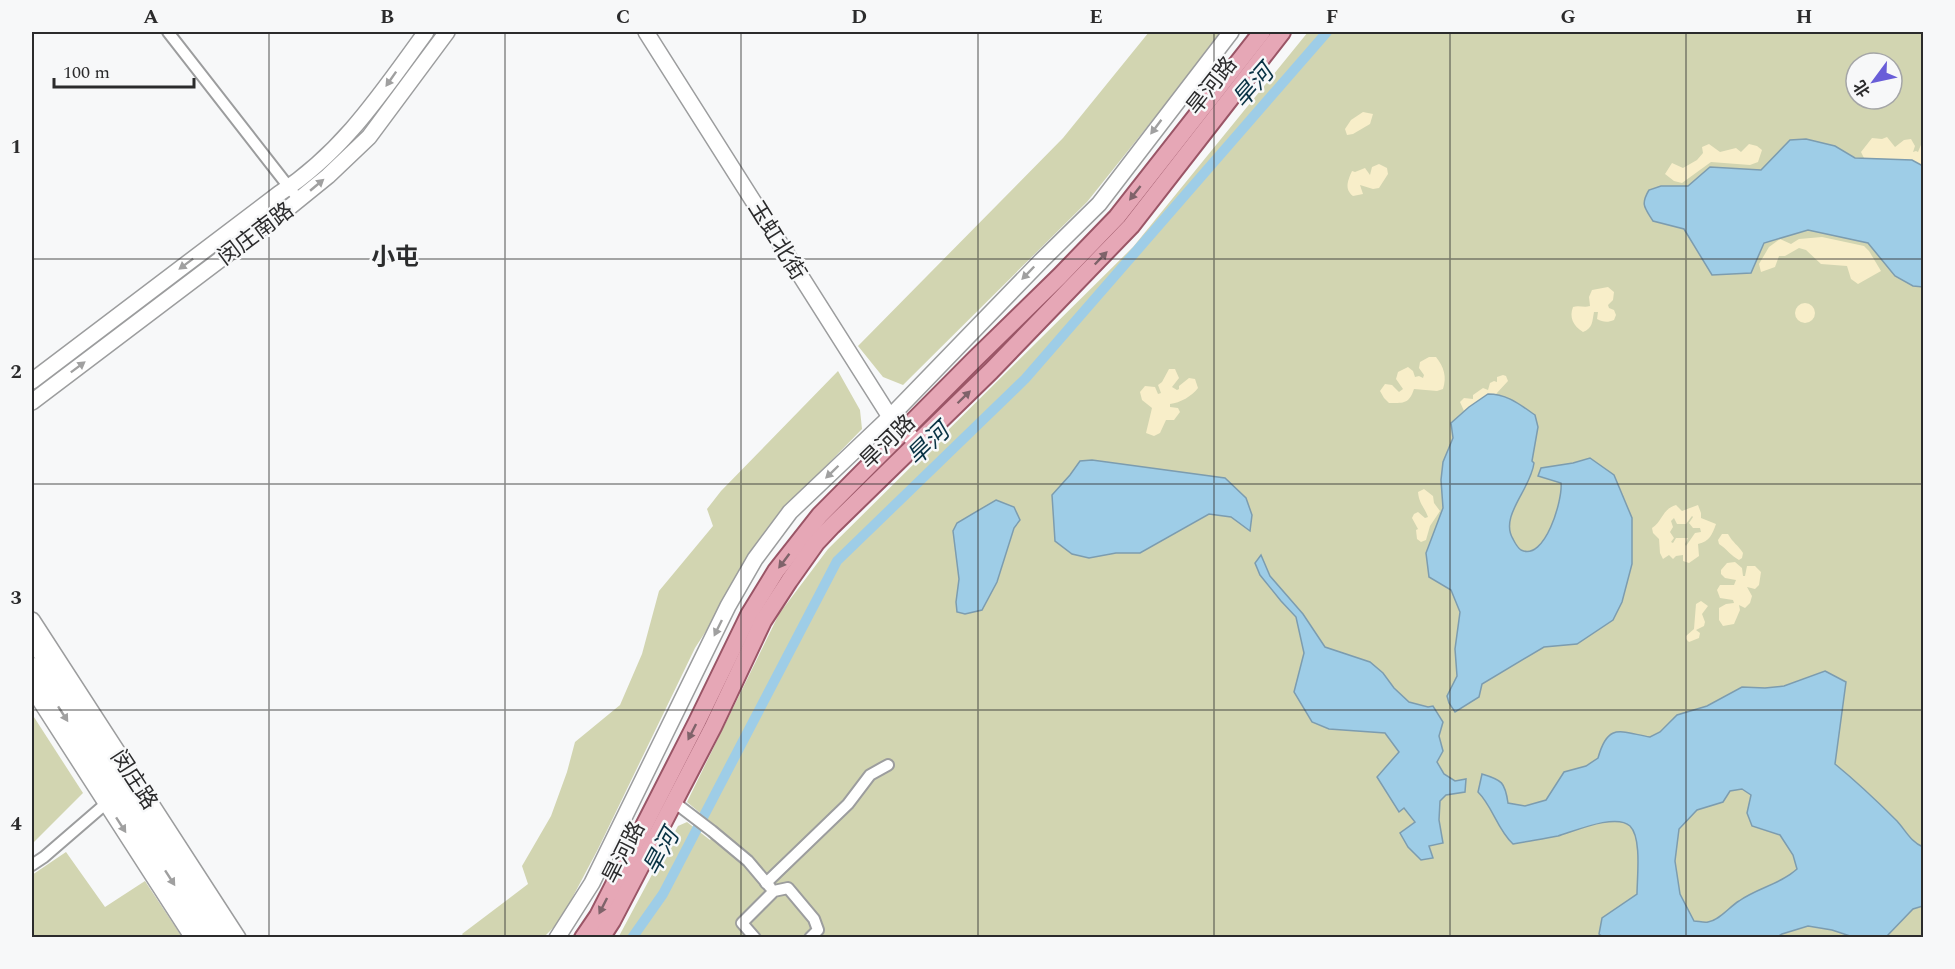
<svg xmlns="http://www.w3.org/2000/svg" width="1955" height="969" font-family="Spectral,'Noto Sans SC',serif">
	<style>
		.green { fill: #d2d5b1; fill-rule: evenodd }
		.sand { fill: #f8eec9; fill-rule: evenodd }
		.water { fill: #9ecde7; stroke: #7c9caf; stroke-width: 1.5; fill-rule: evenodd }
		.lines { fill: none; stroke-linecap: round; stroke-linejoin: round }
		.canal { stroke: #9ecde7; stroke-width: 10 }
		.street-casing { stroke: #9c9d9e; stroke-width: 14 }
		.secondary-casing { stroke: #9c9d9e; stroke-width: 18 }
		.primary-casing { stroke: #9a5566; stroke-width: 20 }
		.street { stroke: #fff; stroke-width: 10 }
		.secondary { stroke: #fff; stroke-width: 15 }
		.primary { stroke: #e6a7b6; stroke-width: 16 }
		.oneway { fill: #a0a0a0 }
		.oneway2 { fill: #7f636a }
		.grid { fill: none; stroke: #2b2b2c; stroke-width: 1.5; stroke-opacity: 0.55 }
		.labels { text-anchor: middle; stroke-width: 5; stroke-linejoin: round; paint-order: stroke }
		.street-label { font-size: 22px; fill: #2b2b2c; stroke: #f7f8f9 }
		.water-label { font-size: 24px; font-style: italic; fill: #083244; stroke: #f7f8f9 }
		.neighbourhood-label { font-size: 24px; font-weight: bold; fill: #2b2c2d; stroke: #f7f8f9 }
		.neatline { fill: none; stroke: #2b2b2c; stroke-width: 2 }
		.grid-label { font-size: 20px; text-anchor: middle; font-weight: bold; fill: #2b2b2c }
	</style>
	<rect width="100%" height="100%" fill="#f7f8f9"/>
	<!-- green -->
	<g class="green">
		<polygon points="1149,32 1223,32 1087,202 903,385 883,377 858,346 1063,138"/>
		<path d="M1308,32h615v905l-1305,1 60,-112 9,-4 23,18 8,-12 -31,-26 92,-188 49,-65 305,-302zM1856,63h36v36h-36z"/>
		<polygon points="838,371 860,410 862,429 787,506 695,648 598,849 560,921 544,937 465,938 462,934 528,884 522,866 551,816 567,772 575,742 620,705 642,654 659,591 713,526 707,509 721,491"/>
		<polygon points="32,714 83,793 32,844"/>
		<polygon points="66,852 105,907 145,881 182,937 32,937 32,875"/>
	</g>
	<!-- sand -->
	<g class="sand">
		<polygon points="1363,112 1373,114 1370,124 1353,134 1347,135 1345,129 1351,120"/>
		<polygon points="1887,137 1895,147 1904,140 1911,139 1915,146 1913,152 1916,151 1918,152 1923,140 1923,167 1912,160 1864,158 1861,152 1872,138 1882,139"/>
		<polygon points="1709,144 1720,152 1736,148 1741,152 1749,144 1757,146 1762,150 1758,162 1750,165 1711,162 1682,183 1674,181 1665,174 1672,163 1683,168 1697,160 1703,153 1702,147"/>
		<path d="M1379,164l8,4 1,6 -9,14 -6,1 -13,-4 3,9 -10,2c-9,-7 -5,-16 -1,-25l3,1 10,-4 5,7 2,-8z"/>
		<polygon points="1822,237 1864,246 1869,251 1881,271 1858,284 1851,279 1847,266 1821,264 1806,250 1799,248 1785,256 1779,256 1775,267 1761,272 1759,264 1769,247 1780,239 1791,244 1799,239"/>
		<path d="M1608,287l6,5 -1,8 -5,5 1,3 5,2 2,5 -2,5c-7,3 -11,2 -17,-1l1,-7h-4c-2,10 -1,16 -11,20 -10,-6 -14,-15 -10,-25 6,-2 11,1 17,-1l-1,-9 3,-7z"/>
		<circle cx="1805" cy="313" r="10"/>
		<path d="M1429,357h7c8,10 11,20 7,32l-6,2 -23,-2c-5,15 -10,14 -25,14l-5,-5 -4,-7 5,-7 7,1 7,7 4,-3 -7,-10 2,-7 10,-5 5,4 2,6 4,-1 4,2 1,-3 -5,-7 1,-6z"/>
		<path d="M1169,369h6l4,9 -7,9 5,3 2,-1v-3l10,-8 6,1 3,9c-6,8 -18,15 -28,16v3l8,1 2,4 -6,8h-8l-6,13 -6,3 -8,-3 6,-25 -10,-8 -2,-8 5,-6 10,1 3,7 3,-1 -3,-8 4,-3z"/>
		<polygon points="1503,375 1506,376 1508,381 1496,394 1488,394 1464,411 1460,402 1464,398 1473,399 1473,395 1483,388 1488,390 1490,383 1494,381 1497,382 1497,377"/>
		<path d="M1424,489l9,7 1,7 6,8 -10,15 -4,14 -5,2 -4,-3 -1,-9 2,-1 -6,-11 2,-4 4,-2 7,6 3,-1c-4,-11 -9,-13 -10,-25z"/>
		<path d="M1676,505l6,6 16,-6 3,8v5l15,6c-4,11 -6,17 -18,20l1,12 -10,7 -6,-2v-6l-7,1 -3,3 -4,-4 -6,4 -3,-6 -1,-14 -6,-6 -1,-5c11,-7 10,-19 24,-23zM1692,516l1,1 -4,6 4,5h7l1,4 -6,1 -9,13 -1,-2 3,-6h-12l-3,5 -2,-1 3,-4 -4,-6 3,-5 -2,-6 3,-3 3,6h9z"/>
		<path d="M1722,534h6c5,9 10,11 15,19l-1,5 -3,2c-8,-4 -12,-11 -20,-16l-1,-4z"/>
		<polygon points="1735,562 1742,568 1743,576 1745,576 1747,566 1755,566 1761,572 1759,585 1755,589 1747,587 1752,596 1750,603 1745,608 1739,605 1740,610 1734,624 1723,626 1719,620 1719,608 1726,604 1734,603 1733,600 1720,598 1717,590 1720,585 1734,585 1736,580 1725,578 1721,574 1721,570 1727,563"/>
		<polygon points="1701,601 1708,606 1702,614 1705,622 1704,626 1696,630 1700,633 1699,638 1689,642 1686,639 1686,636 1694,629 1696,604"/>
	</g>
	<!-- water -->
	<g class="water">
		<path d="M1806,139l29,7 20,12 57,2 11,6v121l-10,-1 -18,-10 -27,-33 -60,-13 -44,13 -13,30 -39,2 -28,-46 -31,-8c-8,-13 -13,-16 -4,-31l12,-4h27l22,-19 51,3 29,-30z"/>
		<path d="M1488,394c19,0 31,10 47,21l3,12 -6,34 2,2c-3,26 -35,53 -21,76 2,4 5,9 8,11 24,12 42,-51 40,-67l-23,-7 3,-8 32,-5 17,-5 24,17 18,43v46l-10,38 -9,18 -36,24 -33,3 -62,37 -3,13 -24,15 -6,-9 -2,-7 10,-20 -2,-27 5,-37 -9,-22 -22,-13 -3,-24 17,-45 -2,-28 2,-18 10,-24 -2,-15 18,-16z"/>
		<polygon points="1092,460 1225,478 1246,498 1252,515 1250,531 1231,517 1209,514 1140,553 1116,553 1089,558 1072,554 1055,541 1052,495 1070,475 1080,461"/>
		<polygon points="996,500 1014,507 1020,520 1014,528 997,582 982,610 965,614 957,612 956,602 959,579 953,531 957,523"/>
		<polygon points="1261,555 1270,576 1303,614 1325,647 1370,662 1383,673 1394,688 1409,702 1428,707 1433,706 1443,722 1439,736 1443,751 1437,762 1444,774 1455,781 1466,779 1465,792 1446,795 1440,801 1439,820 1443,843 1429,846 1433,858 1421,860 1408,847 1400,833 1415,822 1404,808 1399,812 1377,777 1399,752 1385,733 1329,729 1312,722 1294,692 1304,653 1296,617 1281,601 1260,575 1255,563"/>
		<path d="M1825,671l21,11 -11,82c22,18 42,37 62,57 9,10 14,21 26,26v59l-10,3 -27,28h-33l-21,-7 -24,-4 -26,8 -5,3h-174l-4,-3 3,-16 35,-24c0,-16 5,-56 -7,-68 -14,-13 -55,5 -72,10 -14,3 -30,5 -45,8 -16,-15 -20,-37 -35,-52l4,-18c20,6 23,8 26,29l17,3 21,-6 18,-28 22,-6 12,-8c10,-36 22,-26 52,-21l10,-5 17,-17 30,-9 35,-19 23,1 19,-2zM1742,789l9,6 -4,18 5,13 28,9 13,20 4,14c-16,15 -40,19 -58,32 -10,6 -19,19 -31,21 -4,1 -10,-1 -14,-1l-14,-27 -5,-33 4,-32 18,-19 26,-8 7,-11z"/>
	</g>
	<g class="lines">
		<!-- canal -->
		<polyline class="canal" points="632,938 663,894 837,561 1025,379 1327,32"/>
		<!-- street casing -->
		<g class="street-casing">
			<g id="street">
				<polyline points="168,32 299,200"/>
				<polyline points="674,802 712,831 748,861 770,887"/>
				<polyline points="32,865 44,857 110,800"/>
				<polyline points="766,883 848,804 870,775 888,765"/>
				<polyline points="755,938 742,923 774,891 788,888 814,919 818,930 810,938"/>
			</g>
		</g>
		<!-- secondary casing -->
		<g class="secondary-casing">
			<g id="secondary">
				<polyline points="646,32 890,417 917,443"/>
				<path d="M32,381l248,-188c64,-42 102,-101 146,-161"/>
				<polyline points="32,402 291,206 328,176 369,137 447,32"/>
				<polyline points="32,620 238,938"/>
				<polyline points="32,640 225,938"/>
				<polyline points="32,665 209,938"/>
				<polyline points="32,688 193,938"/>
				<polyline points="557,938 592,883 728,606 755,559 790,512 890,417 1041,261 1099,204 1231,32"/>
			</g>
		</g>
		<!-- primary casing -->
		<g class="primary-casing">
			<g id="primary">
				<polyline points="583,938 598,916 697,722 749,615 776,571 820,515 975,359 1060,276 1117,217 1262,32"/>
				<polyline points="601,938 612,921 713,727 763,621 789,581 816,543 832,526 991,371 1131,226 1282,32"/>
			</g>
		</g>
		<!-- street -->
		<use href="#street" class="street"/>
		<!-- secondary -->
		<use href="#secondary" class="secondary"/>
		<!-- primary -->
		<use href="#primary" class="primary"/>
	</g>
	<!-- one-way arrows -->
	<defs><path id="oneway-solid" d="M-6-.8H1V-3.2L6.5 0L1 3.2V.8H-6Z" transform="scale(1.5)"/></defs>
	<g class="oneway">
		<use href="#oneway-solid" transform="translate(391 79) rotate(125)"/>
		<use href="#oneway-solid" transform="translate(1156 127) rotate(127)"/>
		<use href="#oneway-solid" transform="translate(317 185) rotate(-40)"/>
		<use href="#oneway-solid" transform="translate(186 264) rotate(143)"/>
		<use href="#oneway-solid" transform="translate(1028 273) rotate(134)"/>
		<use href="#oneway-solid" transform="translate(78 367) rotate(-37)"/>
		<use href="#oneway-solid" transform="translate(832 472) rotate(136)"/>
		<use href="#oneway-solid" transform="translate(718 628) rotate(116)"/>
		<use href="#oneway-solid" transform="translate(63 714) rotate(57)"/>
		<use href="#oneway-solid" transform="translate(121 825) rotate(57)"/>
		<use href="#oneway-solid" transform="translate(170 878) rotate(57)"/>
	</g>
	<g class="oneway2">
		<use href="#oneway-solid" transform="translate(1135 193) rotate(128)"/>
		<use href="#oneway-solid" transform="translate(1101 258) rotate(-46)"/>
		<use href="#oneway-solid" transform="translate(964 397) rotate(-44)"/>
		<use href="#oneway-solid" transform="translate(784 561) rotate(127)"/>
		<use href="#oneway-solid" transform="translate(692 732) rotate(117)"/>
		<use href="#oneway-solid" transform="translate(603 906) rotate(117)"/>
	</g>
	<!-- grid -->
	<path class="grid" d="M269,32v906M505,32v906M741,32v906M978,32v906M1214,32v906M1450,32v906M1686,32v906M32,259h1892M32,484h1892M32,710h1892"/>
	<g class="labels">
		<!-- street labels -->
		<g class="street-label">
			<text transform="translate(1211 85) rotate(-52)" y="8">旱河路</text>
			<text transform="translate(255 233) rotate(-37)" y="8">闵庄南路</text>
			<text transform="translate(778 240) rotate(58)" y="8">玉虹北街</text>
			<text transform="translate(887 441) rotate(-44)" y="8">旱河路</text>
			<text transform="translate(135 779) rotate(57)" y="8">闵庄路</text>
			<text transform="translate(623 852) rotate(-63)" y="8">旱河路</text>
		</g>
		<!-- water labels -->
		<g class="water-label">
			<text transform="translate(1253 86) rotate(-49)" y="8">旱河</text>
			<text transform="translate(928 444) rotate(-44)" y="8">旱河</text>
			<text transform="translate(661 852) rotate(-62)" y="8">旱河</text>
		</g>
		<!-- neighbourhood labels -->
		<g class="neighbourhood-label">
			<text x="395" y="265">小屯</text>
		</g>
	</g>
	<!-- border -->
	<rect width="1955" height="969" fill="none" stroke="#f7f8f9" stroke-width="66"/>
	<!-- north arrow -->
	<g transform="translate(1874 81) rotate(237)"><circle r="28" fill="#f7f8f9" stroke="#a5a6a7" stroke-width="1.5"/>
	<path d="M0-4.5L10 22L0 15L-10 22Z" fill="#695ed8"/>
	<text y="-9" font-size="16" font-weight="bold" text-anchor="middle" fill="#2b2b2c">北</text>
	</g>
	<!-- scale -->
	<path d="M54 78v9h140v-9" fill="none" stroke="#2b2b2c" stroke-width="3"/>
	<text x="63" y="78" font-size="18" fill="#2b2b2c" stroke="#f7f8f9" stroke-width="4.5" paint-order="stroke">100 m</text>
	<rect x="33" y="33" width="1889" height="903" class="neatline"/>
	<g class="grid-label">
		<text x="151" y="23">A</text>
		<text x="387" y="23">B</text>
		<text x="623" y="23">C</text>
		<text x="859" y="23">D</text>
		<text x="1096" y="23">E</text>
		<text x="1332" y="23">F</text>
		<text x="1568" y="23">G</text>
		<text x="1804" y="23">H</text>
		<text x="16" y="153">1</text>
		<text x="16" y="378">2</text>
		<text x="16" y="604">3</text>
		<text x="16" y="830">4</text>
	</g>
</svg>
